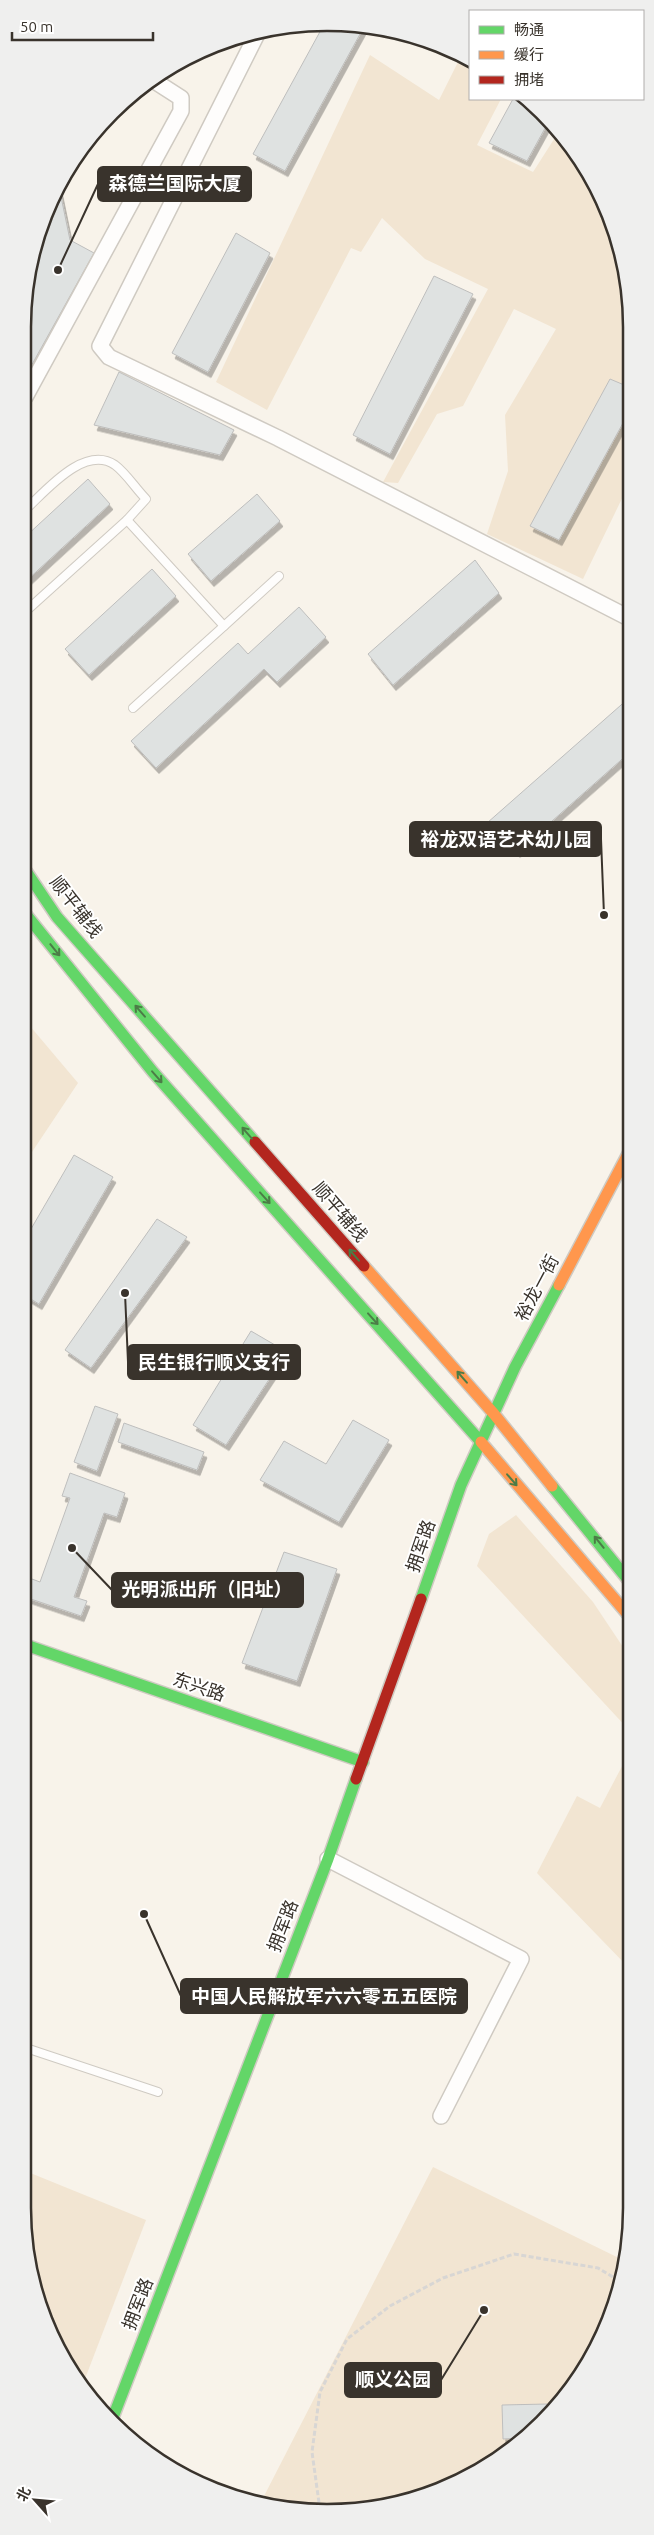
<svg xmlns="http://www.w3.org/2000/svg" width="654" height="2535" font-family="Ubuntu,'Noto Sans SC',sans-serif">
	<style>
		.green { fill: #f2e5d2 }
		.building { fill: #dfe2e1; stroke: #bebebd; filter: url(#shadow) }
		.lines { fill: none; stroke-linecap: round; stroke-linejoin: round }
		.lane-casing { stroke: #cfcac2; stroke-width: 10 }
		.street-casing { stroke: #cfcac2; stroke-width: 18 }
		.fast-casing { stroke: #cfcac2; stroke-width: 14 }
		.slow-casing { stroke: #cfcac2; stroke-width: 14 }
		.jam-casing { stroke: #cfcac2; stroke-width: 14 }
		.path { stroke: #d8d6d4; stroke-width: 3; stroke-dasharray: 5 2.5; stroke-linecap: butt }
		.lane { stroke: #fefdfc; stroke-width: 8 }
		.street { stroke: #fefdfc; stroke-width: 15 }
		.fast { stroke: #63d668; stroke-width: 11 }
		.slow { stroke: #ff974d; stroke-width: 11 }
		.jam { stroke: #b3261e; stroke-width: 11 }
		.oneway { stroke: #4c7c47 }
		.labels { text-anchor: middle; stroke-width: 4; stroke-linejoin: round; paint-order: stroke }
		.street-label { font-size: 18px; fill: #39332c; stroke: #fff }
		.rim { fill: none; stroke: #39332c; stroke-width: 2.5 }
		.leader { fill: none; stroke: #39332c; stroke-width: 2 }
		.callout-dot { fill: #39332c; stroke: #fff; stroke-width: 2 }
		.callout { fill: #39332c; stroke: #39332c; stroke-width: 2 }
		.callout-label { font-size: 19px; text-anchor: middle; font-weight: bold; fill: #fff }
	</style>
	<defs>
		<filter id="shadow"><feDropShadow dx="3" dy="5.5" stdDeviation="0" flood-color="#0004"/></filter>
	</defs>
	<rect width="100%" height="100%" fill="#f8f3ea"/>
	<!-- green -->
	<g class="green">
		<polygon points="462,54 470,60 470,99 501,99 477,145 533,172 558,133 600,193 629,288 629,484 583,579 487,534 508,471 505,415 556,329 514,309 463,406 437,414 398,483 383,482 488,289 425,259 382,218 361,252 351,248 267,410 216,382 370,55 439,100"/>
		<polygon points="24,1019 78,1083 24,1164"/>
		<polygon points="516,1515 593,1602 629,1656 629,1730 477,1566 489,1534"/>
		<polygon points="629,1753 629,1968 537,1873 577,1796 600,1808"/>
		<polygon points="433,2167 625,2261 591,2360 513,2449 425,2496 307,2512 262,2500"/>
		<polygon points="23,2170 146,2220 83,2384 46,2324 23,2208"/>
	</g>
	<!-- building -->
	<g class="building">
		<polygon points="365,25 285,171 253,154 322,28"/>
		<polygon points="513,99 524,99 543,112 549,121 527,161 489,143"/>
		<polygon points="59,187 70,240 94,253 25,377 25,287"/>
		<polygon points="236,233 270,253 208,372 172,353"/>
		<polygon points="434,276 473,294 390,454 353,435"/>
		<polygon points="119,372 234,430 220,455 94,425"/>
		<polygon points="610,379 629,387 629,412 559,540 530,526"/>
		<polygon points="88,479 110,504 25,582 25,537"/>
		<polygon points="257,494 280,521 211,581 188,554"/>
		<polygon points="475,560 499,593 393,685 368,654"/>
		<polygon points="152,569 176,596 89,675 65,649"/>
		<polygon points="299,607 326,637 277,682 264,669 156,768 131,741 238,643 248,654"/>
		<polygon points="629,698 629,753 517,852 487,823"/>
		<polygon points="74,1155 113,1177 39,1304 24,1295 24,1241"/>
		<polygon points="157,1219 187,1237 91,1368 65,1350"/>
		<polygon points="251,1331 287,1352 226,1445 193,1425"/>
		<polygon points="95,1406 118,1414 97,1471 74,1462"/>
		<polygon points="353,1420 389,1440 339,1522 260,1480 284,1441 326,1464"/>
		<polygon points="124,1423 204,1452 197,1470 118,1442"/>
		<polygon points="70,1473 125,1493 117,1517 104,1513 74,1597 87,1601 81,1616 25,1597 32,1579 40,1582 70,1498 62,1496"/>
		<polygon points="284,1552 337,1569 297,1681 242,1663"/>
		<polygon points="547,2404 547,2410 522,2438 503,2439 502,2405"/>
	</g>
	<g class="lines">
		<!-- lane casing -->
		<g class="lane-casing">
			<g id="lane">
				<path d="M25,510c20,-18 59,-66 90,-45 11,8 21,24 31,34l-19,21"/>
				<polyline points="25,612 127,520 224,626 133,708"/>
				<polyline points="224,626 279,576"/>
				<polyline points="23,2047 158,2092"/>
			</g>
		</g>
		<!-- street casing -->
		<g class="street-casing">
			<g id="street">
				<polyline points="258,32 100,346 109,357 278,438 629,618"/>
				<polyline points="25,397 181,111 181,98 153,80"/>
				<polyline points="328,1859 521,1959 441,2116"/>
			</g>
		</g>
		<!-- fast casing -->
		<g class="fast-casing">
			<g id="fast">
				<polyline points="24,868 57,917 255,1142"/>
				<polyline points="24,912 153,1072 481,1442"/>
				<polyline points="552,1486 629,1581"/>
				<polyline points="421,1599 461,1485 515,1367 559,1285"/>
				<polyline points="23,1644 363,1762"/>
				<polyline points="112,2420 328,1859 356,1779"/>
			</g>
		</g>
		<!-- slow casing -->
		<g class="slow-casing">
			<g id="slow">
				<polyline points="364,1266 494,1414 552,1486"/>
				<polyline points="559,1285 629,1152"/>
				<polyline points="481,1442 629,1616"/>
			</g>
		</g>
		<!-- jam casing -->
		<g class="jam-casing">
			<g id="jam">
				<polyline points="255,1142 364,1266"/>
				<polyline points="356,1779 421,1599"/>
			</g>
		</g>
		<!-- path -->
		<polyline class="path" points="320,2510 312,2452 320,2392 347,2339 390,2306 443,2278 514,2254 598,2268 618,2280"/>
		<!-- lane -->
		<use href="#lane" class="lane"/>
		<!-- street -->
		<use href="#street" class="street"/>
		<!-- fast -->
		<use href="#fast" class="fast"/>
		<!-- slow -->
		<use href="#slow" class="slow"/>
		<!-- jam -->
		<use href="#jam" class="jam"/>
	</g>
	<!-- one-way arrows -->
	<defs><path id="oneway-shaft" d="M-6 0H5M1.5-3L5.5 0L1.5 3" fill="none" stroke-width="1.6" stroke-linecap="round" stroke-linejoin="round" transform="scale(1.25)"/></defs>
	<g class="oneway">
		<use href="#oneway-shaft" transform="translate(55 950) rotate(51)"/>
		<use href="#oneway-shaft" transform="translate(140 1011) rotate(-131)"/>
		<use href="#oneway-shaft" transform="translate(157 1077) rotate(49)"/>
		<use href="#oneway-shaft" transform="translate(247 1133) rotate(-131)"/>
		<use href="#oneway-shaft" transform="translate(265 1198) rotate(48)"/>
		<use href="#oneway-shaft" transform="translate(354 1255) rotate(-131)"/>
		<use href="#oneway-shaft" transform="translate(373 1319) rotate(48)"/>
		<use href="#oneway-shaft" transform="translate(462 1377) rotate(-131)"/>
		<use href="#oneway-shaft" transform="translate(512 1480) rotate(49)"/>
		<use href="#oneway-shaft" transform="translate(599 1542) rotate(-129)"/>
	</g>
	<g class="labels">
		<!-- street labels -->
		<g class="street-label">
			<text transform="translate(76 907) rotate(52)" y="6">顺平辅线</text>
			<text transform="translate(340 1212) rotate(49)" y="6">顺平辅线</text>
			<text transform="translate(537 1288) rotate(-62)" y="6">裕龙一街</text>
			<text transform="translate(421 1546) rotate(-71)" y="6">拥军路</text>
			<text transform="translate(199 1687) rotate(19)" y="6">东兴路</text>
			<text transform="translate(283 1926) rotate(-69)" y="6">拥军路</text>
			<text transform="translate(138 2304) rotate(-69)" y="6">拥军路</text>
		</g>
	</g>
	<!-- crop -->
	<path d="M0 0H654V2535H0ZM327 31H327A296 296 0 0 1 623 327V2208A296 296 0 0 1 327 2504H327A296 296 0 0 1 31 2208V327A296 296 0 0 1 327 31Z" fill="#efefee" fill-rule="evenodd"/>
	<path class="rim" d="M327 31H327A296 296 0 0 1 623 327V2208A296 296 0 0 1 327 2504H327A296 296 0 0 1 31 2208V327A296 296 0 0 1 327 31Z"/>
	<!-- callouts -->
	<path class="leader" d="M58 270L98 184M604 915L601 839M125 1293L128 1362M72 1548L112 1590M144 1914L181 1996M484 2310L441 2380"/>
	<g class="callout-dot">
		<circle cx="58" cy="270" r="5"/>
		<circle cx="604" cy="915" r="5"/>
		<circle cx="125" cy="1293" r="5"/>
		<circle cx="72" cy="1548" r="5"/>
		<circle cx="144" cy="1914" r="5"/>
		<circle cx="484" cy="2310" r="5"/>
	</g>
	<g class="callout">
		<rect x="98" y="167" width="153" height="34" rx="5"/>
		<rect x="410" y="822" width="191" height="34" rx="5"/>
		<rect x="128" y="1345" width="172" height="34" rx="5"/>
		<rect x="112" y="1573" width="191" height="34" rx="5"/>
		<rect x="181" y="1979" width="286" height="34" rx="5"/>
		<rect x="345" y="2363" width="96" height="34" rx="5"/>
	</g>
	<g class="callout-label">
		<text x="175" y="190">森德兰国际大厦</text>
		<text x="506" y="846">裕龙双语艺术幼儿园</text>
		<text x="214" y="1369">民生银行顺义支行</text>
		<text x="207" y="1596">光明派出所（旧址）</text>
		<text x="324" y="2003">中国人民解放军六六零五五医院</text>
		<text x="393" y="2386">顺义公园</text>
	</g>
	<!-- legend -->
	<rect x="469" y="10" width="175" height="90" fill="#ffffff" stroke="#b0adab"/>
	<rect x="479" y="26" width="25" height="8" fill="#63d668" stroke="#b0adab"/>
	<text x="514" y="35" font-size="15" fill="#39332c">畅通</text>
	<rect x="479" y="51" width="25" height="8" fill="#ff974d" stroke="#b0adab"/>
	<text x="514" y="60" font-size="15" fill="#39332c">缓行</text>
	<rect x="479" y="76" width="25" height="8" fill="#b3261e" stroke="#b0adab"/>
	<text x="514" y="85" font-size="15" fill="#39332c">拥堵</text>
	<!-- north arrow -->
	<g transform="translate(35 2500) rotate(297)" stroke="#ffffff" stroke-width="4" paint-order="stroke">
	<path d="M0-4L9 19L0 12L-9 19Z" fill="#39332c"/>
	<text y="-8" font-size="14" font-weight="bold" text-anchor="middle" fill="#39332c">北</text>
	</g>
	<!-- scale -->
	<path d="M12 32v8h141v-8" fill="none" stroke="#39332c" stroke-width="2.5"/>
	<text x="20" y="32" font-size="15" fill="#39332c" stroke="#ffffff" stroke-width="4" paint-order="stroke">50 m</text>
</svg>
